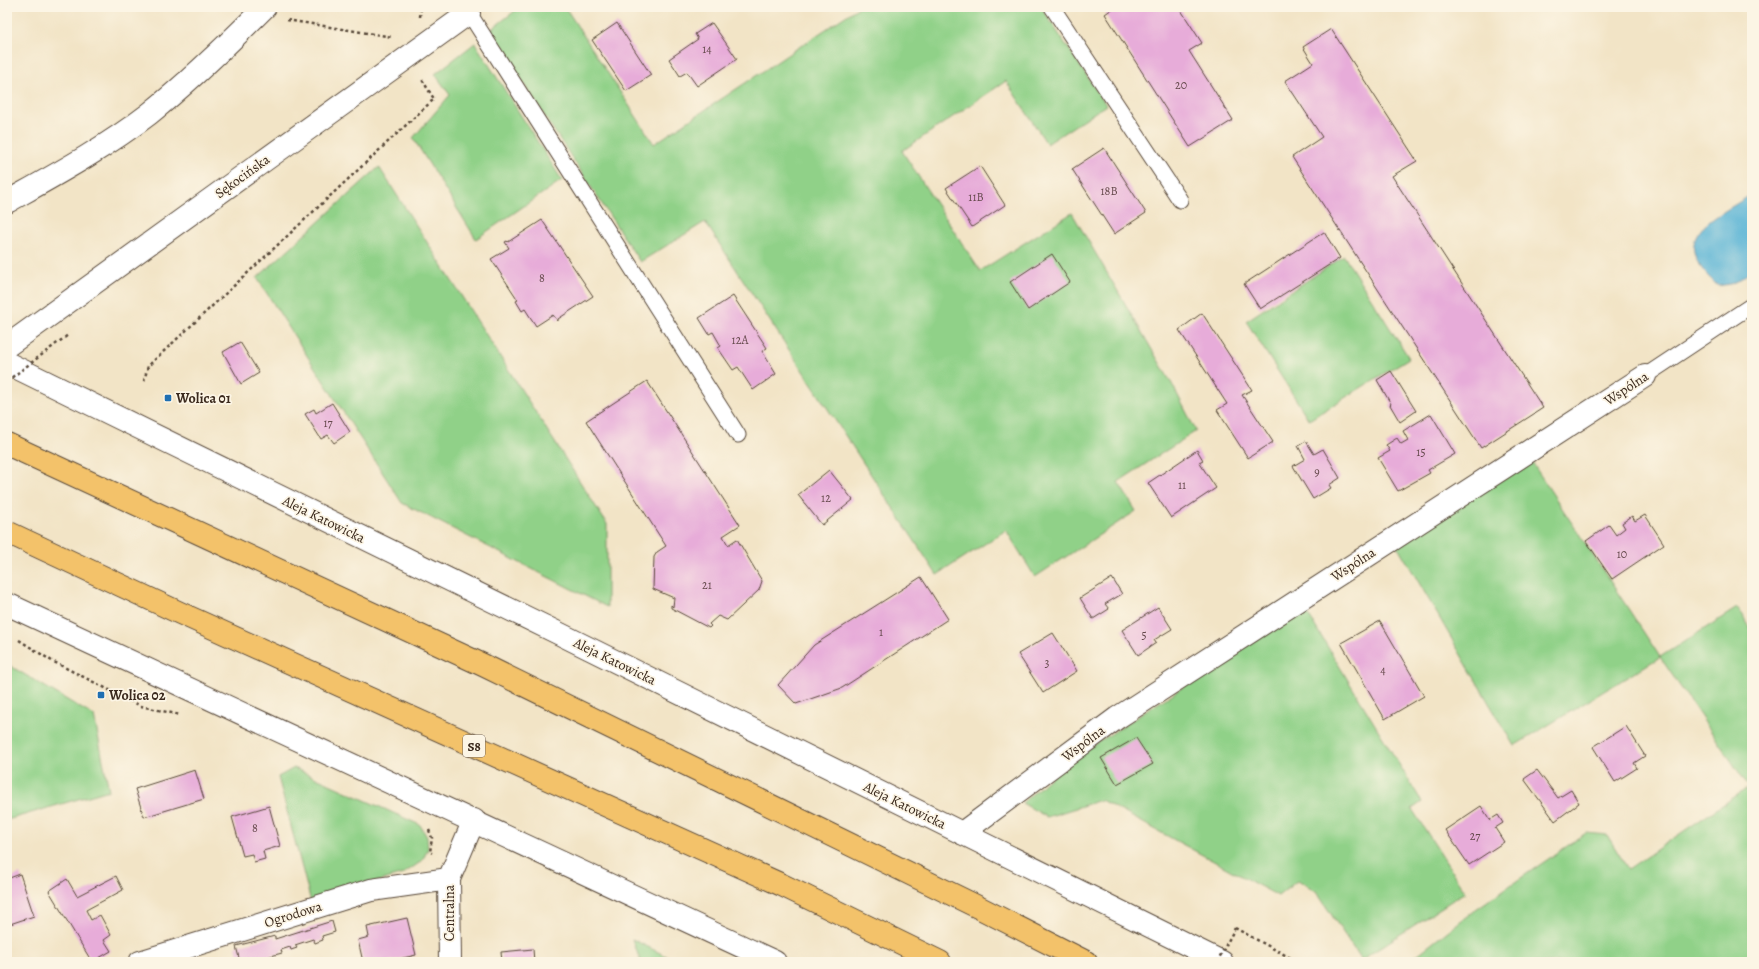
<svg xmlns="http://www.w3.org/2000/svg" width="1759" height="969" font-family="Alegreya,serif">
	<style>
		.green { fill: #90d188; stroke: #667e53 }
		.water { fill: #58b4d6; stroke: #4a6f7a }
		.building { fill: #e7acd9 }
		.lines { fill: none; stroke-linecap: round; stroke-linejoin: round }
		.service-casing { stroke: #564637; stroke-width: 17 }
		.minor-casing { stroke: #564637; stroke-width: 24 }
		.tertiary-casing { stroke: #564637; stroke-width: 24 }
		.motorway-casing { stroke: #564637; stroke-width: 24 }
		.path { stroke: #564637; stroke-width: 2.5; stroke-dasharray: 3 3; stroke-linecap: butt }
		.service { stroke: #fff; stroke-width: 15 }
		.minor { stroke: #fff; stroke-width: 22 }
		.tertiary { stroke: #fff; stroke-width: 22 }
		.motorway { stroke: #f3c26a; stroke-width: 22 }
		.path-bridge { stroke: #564637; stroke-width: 2.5; stroke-dasharray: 3 3; stroke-linecap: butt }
		.poi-dot { fill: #1f6fb2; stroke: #fcf5e5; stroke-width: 1.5 }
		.labels { text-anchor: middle; stroke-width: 3.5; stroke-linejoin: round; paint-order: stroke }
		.number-label { font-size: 12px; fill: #664a4d }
		.shield { fill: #fcf5e5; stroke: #75675a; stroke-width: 1 }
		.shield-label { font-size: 13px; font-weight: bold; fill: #3b2a1e }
		.street-label { font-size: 14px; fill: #3b2a1e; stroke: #fcf5e5 }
		.poi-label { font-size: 14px; font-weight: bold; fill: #3b2a1e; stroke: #fcf5e5; text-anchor: start }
	</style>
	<rect width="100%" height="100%" fill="#fcf5e5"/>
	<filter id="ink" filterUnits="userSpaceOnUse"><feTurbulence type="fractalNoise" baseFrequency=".025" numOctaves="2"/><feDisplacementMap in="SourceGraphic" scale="8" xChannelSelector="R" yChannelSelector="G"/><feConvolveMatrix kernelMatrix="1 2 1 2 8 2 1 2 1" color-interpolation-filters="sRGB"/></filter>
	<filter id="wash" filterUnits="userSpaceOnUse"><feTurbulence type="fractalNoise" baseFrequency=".012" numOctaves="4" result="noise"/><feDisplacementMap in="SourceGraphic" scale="16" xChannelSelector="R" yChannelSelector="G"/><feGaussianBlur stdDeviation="0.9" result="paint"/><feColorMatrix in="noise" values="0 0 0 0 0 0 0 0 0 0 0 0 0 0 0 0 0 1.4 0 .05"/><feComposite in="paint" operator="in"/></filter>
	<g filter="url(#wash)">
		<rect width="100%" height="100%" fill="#f2e4c6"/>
		<!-- green -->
		<g class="green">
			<polygon points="520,7 565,7 654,144 859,7 1041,7 1106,105 1047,144 1006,81 902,151 980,271 1072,213 1172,384 1196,431 1118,482 1136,511 1035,577 1006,530 937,575 705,222 640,262 489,31"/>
			<polygon points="475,43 562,180 476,239 413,138 450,95 435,74"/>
			<polygon points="379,167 607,524 607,607 402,503 257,278"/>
			<polygon points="1344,256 1409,358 1309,420 1246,321"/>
			<polygon points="1529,458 1660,657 1737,608 1752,630 1752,962 1408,962 1476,909 1586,833 1607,835 1628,869 1749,787 1660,657 1514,746 1397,545"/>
			<polygon points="1304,608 1422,802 1412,809 1465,892 1361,960 1316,891 1298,880 1278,896 1101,800 1047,817 1022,803 1068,762"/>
			<polygon points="7,664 94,716 109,790 7,820"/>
			<polygon points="294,768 420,825 427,837 428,849 422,861 403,874 311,902 278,777"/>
			<polygon points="632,939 678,962 641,962"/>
		</g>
		<!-- water -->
		<path class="water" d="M1752,194v76l-17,13 -17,3c-54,-49 -7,-65 34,-92z"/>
		<g id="blocks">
			<!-- building -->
			<g class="building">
				<polygon points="1115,7 1179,7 1202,43 1189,51 1233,120 1190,147 1105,14"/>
				<polygon points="617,23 651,75 626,91 592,40"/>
				<polygon points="712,23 737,59 697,86 687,72 680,76 669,59 698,39 695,34"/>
				<polygon points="1331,29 1417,161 1392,176 1543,408 1481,448 1292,157 1322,137 1285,81 1313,63 1303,47"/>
				<polygon points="1104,148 1146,213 1114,234 1072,169"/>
				<polygon points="980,166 1005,205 972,227 946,188"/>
				<polygon points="542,220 593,296 558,319 558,321 553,315 536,326 525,309 522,311 516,301 518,300 491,259 509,248 505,242 507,241 508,242"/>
				<polygon points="1324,232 1340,258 1260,309 1244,284"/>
				<polygon points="1052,254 1070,282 1028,310 1010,282"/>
				<polygon points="733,296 767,348 762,351 776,374 753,390 738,367 733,370 718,348 721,346 713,332 709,334 699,318"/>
				<polygon points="1202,313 1252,390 1242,395 1273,442 1248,458 1217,410 1227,404 1179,330"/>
				<polygon points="240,342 259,373 241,384 223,352"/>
				<polygon points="1391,371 1416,411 1400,422 1390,405 1391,404 1377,380"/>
				<polygon points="647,381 740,525 723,536 728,545 737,539 762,581 759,590 727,620 718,616 709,624 711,626 709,628 671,608 671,605 673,607 674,598 653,589 654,557 657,552 666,546 586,421"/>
				<polygon points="332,403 350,432 334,443 328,435 321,439 305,414 314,409 316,413"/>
				<polygon points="1431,414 1455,454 1428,470 1430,473 1398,491 1378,458 1390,451 1386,445 1397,438 1401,444 1408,440 1403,431"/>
				<polygon points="1306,441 1314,454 1323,449 1340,478 1329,485 1331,488 1313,499 1293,466 1305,459 1298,446"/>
				<polygon points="1197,450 1203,460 1199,462 1216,488 1171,518 1148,483"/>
				<polygon points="829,470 853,500 822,525 798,495"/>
				<polygon points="1645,515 1664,544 1612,579 1586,541 1609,525 1616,535 1625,528 1622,523 1632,516 1635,521"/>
				<polygon points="921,577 948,619 842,688 796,704 778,685 814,645"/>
				<polygon points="1112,578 1122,594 1105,604 1109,609 1093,619 1080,598"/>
				<polygon points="1158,607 1172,629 1154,640 1156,643 1138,655 1122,630"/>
				<polygon points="1380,621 1424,696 1385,719 1341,643"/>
				<polygon points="1053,633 1077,671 1043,693 1018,654"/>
				<polygon points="1626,726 1645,756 1634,763 1637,768 1615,782 1593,747"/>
				<polygon points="1136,738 1153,764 1117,784 1101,758"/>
				<polygon points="195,770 204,799 144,817 135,789"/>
				<polygon points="1537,770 1558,798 1571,790 1579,803 1555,821 1524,779"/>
				<polygon points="269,806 280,846 263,851 265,859 254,862 252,854 243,856 232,817"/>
				<polygon points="1481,806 1490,820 1498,815 1503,823 1495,828 1504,842 1469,865 1445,830"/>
				<polygon points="20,874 34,916 7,925 7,879"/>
				<polygon points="116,876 123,890 86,910 91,920 100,915 111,935 104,940 111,951 92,962 49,891 67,879 77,896"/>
				<polygon points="407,918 416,955 386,962 363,962 358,940 369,937 367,927"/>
				<polygon points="332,921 335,932 322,936 323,940 315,943 313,939 295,945 297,948 291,950 290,947 281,950 282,953 267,957 269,962 240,962 236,946 275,936 275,939"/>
				<polygon points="533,949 534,962 502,962 501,952"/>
			</g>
		</g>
	</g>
	<g filter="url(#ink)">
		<use href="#blocks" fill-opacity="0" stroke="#564637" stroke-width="1"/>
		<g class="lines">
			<!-- service casing -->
			<g class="service-casing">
				<g id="service">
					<polyline points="1052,7 1180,200"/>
					<polyline points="469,13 738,435"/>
					<polyline points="1645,376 1752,305"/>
				</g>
			</g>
			<!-- minor casing -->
			<g class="minor-casing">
				<g id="minor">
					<polyline points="962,833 1117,718 1645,376"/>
					<polyline points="140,962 371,890 449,879"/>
					<polyline points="450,962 449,879 474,820"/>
				</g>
			</g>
			<!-- tertiary casing -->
			<g class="tertiary-casing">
				<g id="tertiary">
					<path d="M7,202c48,-27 98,-54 142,-88 41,-33 79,-70 116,-107"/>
					<polyline points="7,346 469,13 465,7"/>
					<polyline points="7,363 556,632 1222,962"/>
					<polyline points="7,604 775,962"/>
				</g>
			</g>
			<!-- motorway casing -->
			<g class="motorway-casing">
				<g id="motorway">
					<polyline points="7,444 483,665 980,908 1086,962"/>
					<polyline points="7,532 180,613 782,885 940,962"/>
				</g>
			</g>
			<!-- path -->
			<g class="path">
				<polyline points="420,17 421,7"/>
				<polyline points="287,20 392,37"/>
				<polyline points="144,381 148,366 434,99 421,78"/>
				<polyline points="19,640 52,661 141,706 180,715"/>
				<polyline points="429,830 432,838 430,852 432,853"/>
				<polyline points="1235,928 1298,962"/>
			</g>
			<!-- service -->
			<use href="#service" class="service"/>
			<!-- minor -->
			<use href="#minor" class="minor"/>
			<!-- tertiary -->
			<use href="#tertiary" class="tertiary"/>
			<!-- motorway -->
			<use href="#motorway" class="motorway"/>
			<!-- path-bridge -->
			<g class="path-bridge">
				<polyline points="7,381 68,335"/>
				<polyline points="1217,962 1235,928"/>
			</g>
		</g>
	</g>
	<!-- markers -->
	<g class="poi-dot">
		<rect x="164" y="394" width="8" height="8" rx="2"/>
		<rect x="97" y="691" width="8" height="8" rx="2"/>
	</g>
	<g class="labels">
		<!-- number labels -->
		<g class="number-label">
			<text x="707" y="53">14</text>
			<text x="1181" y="89">20</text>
			<text x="1109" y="195">18B</text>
			<text x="976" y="201">11B</text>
			<text x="542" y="282">8</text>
			<text x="740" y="344">12A</text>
			<text x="328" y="427">17</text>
			<text x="1421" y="456">15</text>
			<text x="1317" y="476">9</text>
			<text x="1182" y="489">11</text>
			<text x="826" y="502">12</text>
			<text x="1622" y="558">10</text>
			<text x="707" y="589">21</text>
			<text x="881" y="636">1</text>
			<text x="1144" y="639">5</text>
			<text x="1047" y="667">3</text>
			<text x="1383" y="674">4</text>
			<text x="255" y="832">8</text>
			<text x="1475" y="840">27</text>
		</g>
		<!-- shield labels -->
		<rect class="shield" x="463" y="735" width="22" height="22" rx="3"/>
		<g class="shield-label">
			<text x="474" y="751">S8</text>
		</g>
		<!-- street labels -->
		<g class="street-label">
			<text transform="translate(242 176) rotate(-36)" y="5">Sękocińska</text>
			<text transform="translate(1626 388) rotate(-33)" y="5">Wspólna</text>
			<text transform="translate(324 519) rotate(26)" y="5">Aleja Katowicka</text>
			<text transform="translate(1353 564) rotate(-33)" y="5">Wspólna</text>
			<text transform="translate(615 661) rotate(26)" y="5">Aleja Katowicka</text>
			<text transform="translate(1083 743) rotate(-37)" y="5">Wspólna</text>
			<text transform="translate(905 805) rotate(26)" y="5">Aleja Katowicka</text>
			<text transform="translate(449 913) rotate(-90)" y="5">Centralna</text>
			<text transform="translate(293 914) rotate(-17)" y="5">Ogrodowa</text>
		</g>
		<!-- poi labels -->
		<g class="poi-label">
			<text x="176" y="403">Wolica 01</text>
			<text x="109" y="700">Wolica 02</text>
		</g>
	</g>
	<!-- margin -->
	<rect width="1759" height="969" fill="none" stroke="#fcf5e5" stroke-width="24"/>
</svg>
